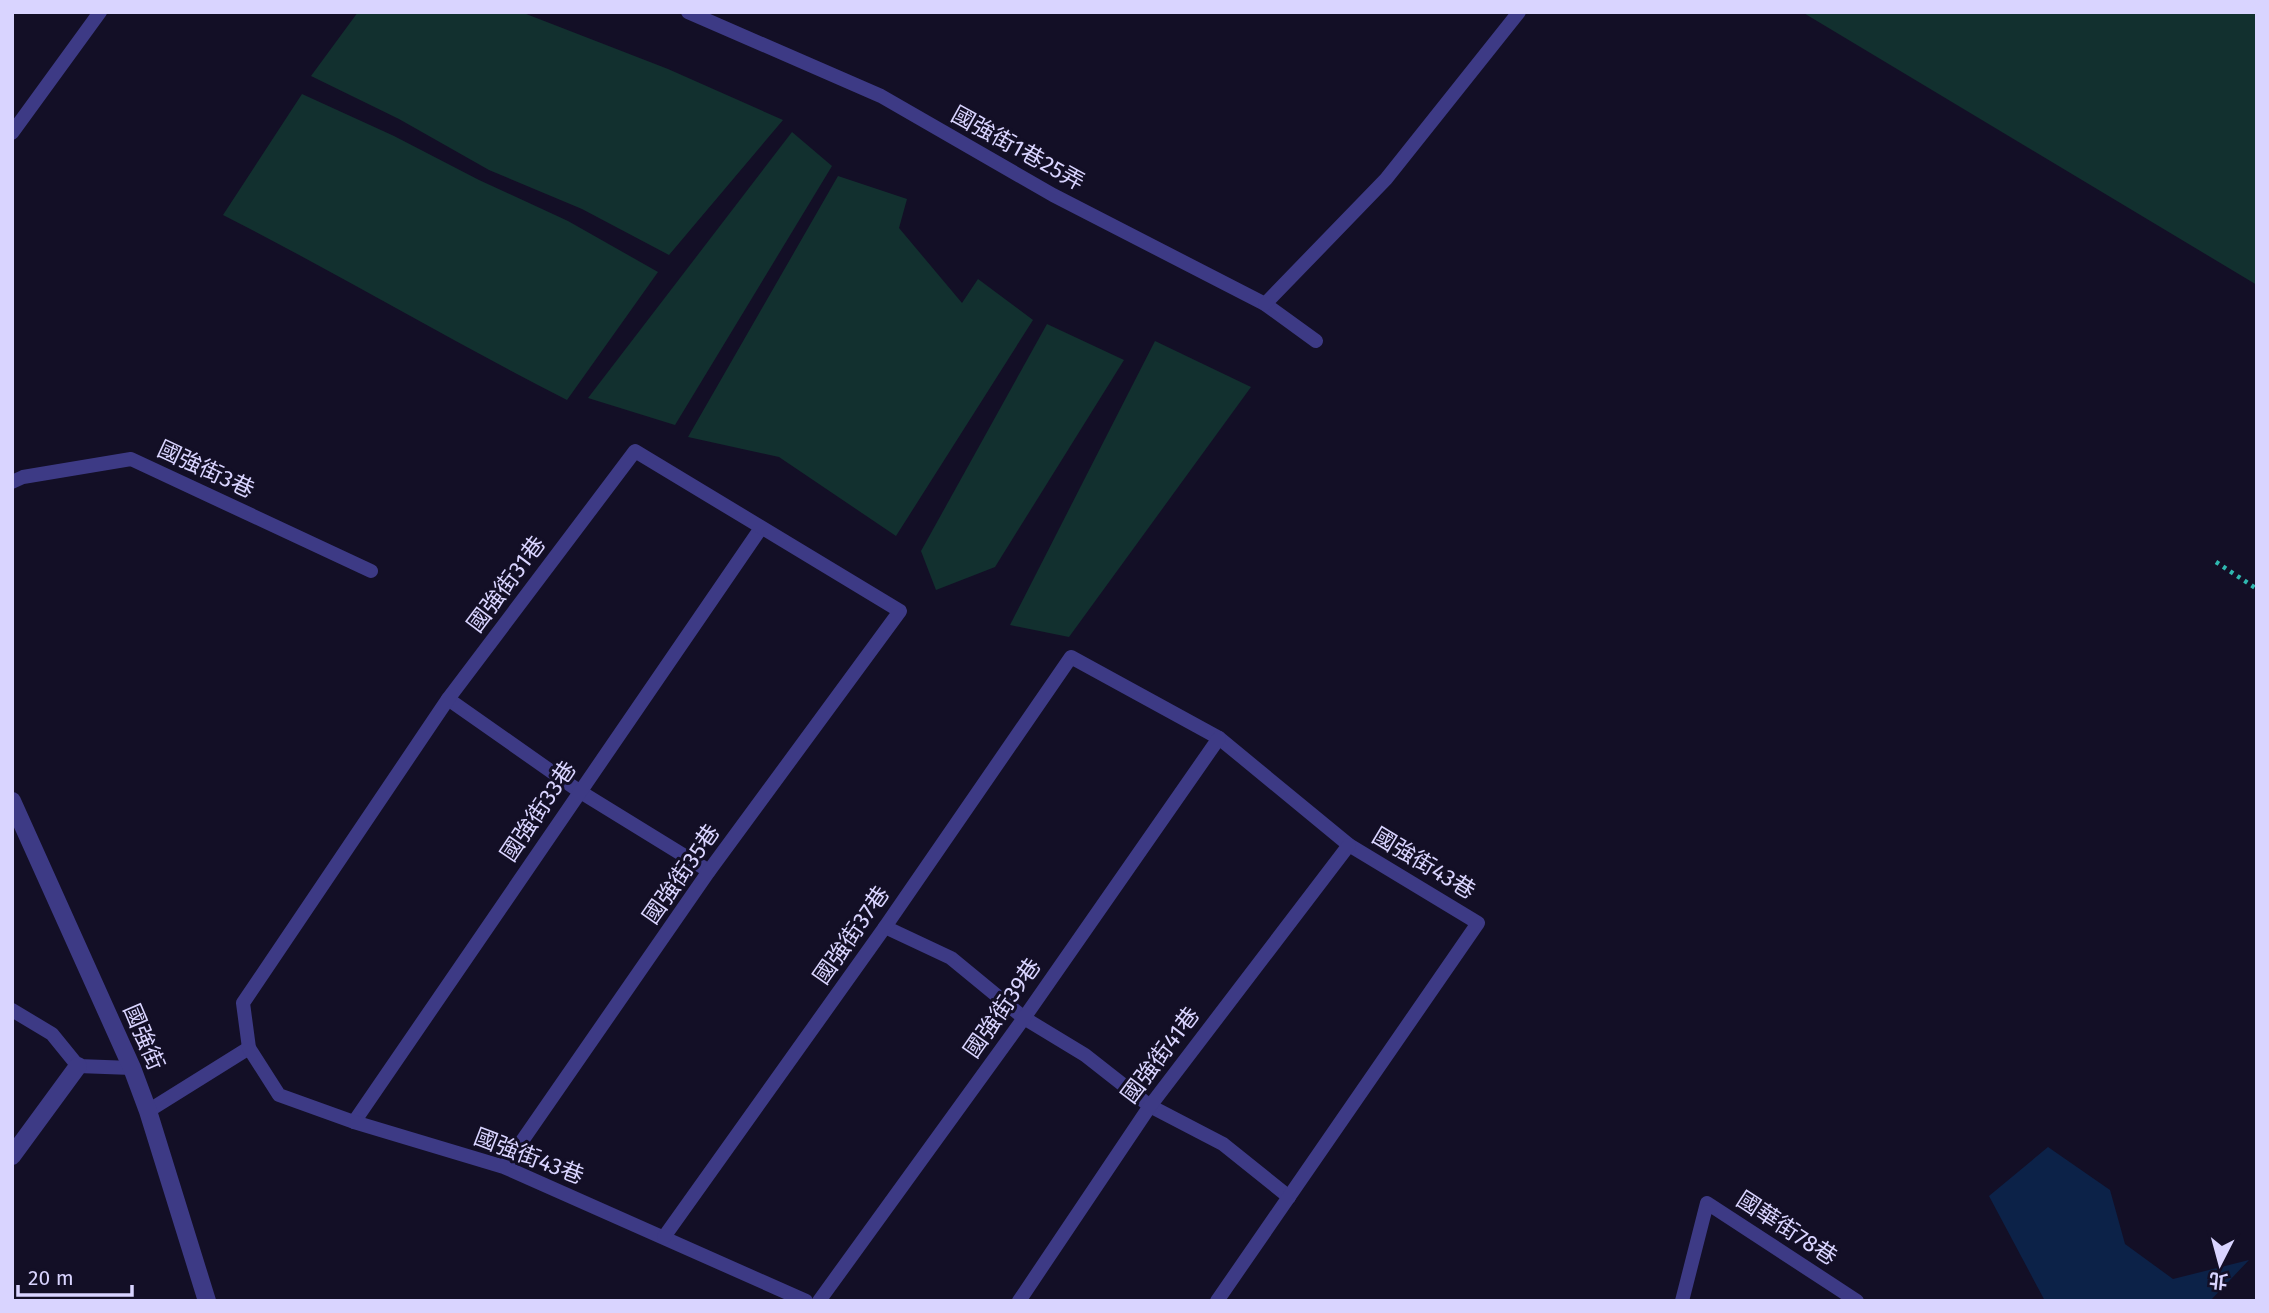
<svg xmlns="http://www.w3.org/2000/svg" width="2269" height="1313" font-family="'Fira Sans','Noto Sans TC',sans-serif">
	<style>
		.green { fill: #12302f }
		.water { fill: #0c2248 }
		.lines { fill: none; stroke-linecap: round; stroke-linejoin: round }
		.path { stroke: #2fb8b0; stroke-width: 4.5; stroke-dasharray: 3.5 5; stroke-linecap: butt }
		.service { stroke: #3d3a85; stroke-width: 14 }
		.minor { stroke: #3d3a85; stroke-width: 18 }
		.labels { text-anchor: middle; stroke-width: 6; stroke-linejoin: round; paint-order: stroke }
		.street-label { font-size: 23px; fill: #d9d4ff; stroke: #130f26 }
	</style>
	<rect width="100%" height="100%" fill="#130f26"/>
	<!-- green -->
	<g class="green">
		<polygon points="358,12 521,12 668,69 783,120 669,255 582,209 489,170 399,119 311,76"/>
		<polygon points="1802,12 2257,12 2257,285"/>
		<path d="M302,94l92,42 85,44 89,41 90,51 -91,128c-116,-59 -228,-126 -344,-185z"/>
		<polygon points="792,132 832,166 675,425 588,398"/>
		<polygon points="838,176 907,199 899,228 962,303 978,279 1033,320 896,536 779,457 688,437"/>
		<polygon points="1047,324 1124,360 995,567 936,590 921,551"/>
		<polygon points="1155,341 1251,387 1069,637 1010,625"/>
	</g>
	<!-- water -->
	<polygon class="water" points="2048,1147 2110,1190 2125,1244 2173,1279 2249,1260 2210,1301 2045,1301 1989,1196"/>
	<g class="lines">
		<!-- path -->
		<polyline class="path" points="2216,562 2257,589"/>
		<!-- service -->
		<g class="service">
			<polyline points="688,12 881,96 1053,195 1265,304 1316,341"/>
			<polyline points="12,133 100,12"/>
			<polyline points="1265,304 1386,179 1519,12"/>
			<polyline points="12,482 23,477 131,459 371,571"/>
			<polyline points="448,699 579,791 709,871"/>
			<polyline points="885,927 951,958 1024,1018 1085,1055 1150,1106 1223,1144 1289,1197"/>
			<polyline points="12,1010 52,1034 78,1066 132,1068"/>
			<polyline points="148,1111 249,1048"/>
			<polyline points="354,1122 761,528"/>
			<polyline points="504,1167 709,871 900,611 635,451 448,699 243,1003 249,1048 279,1095 354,1122 504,1167 806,1301"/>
			<polyline points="664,1237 885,927 1071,657 1219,738 1349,845 1478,923 1217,1301"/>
			<polyline points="819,1301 1024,1018 1219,738"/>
			<polyline points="1019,1301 1150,1106 1349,845"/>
			<polyline points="1682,1301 1707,1203 1857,1301"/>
		</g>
		<!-- minor -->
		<g class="minor">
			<polyline points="12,801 132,1068 148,1111 207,1301"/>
			<polyline points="12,1156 78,1066"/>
		</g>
	</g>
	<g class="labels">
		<!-- street labels -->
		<g class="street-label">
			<text transform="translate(1018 148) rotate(29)" y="8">國強街1巷25弄</text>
			<text transform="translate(206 469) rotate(25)" y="8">國強街3巷</text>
			<text transform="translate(506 584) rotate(-53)" y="8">國強街31巷</text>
			<text transform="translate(538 811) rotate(-56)" y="8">國強街33巷</text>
			<text transform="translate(1424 863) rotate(31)" y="8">國強街43巷</text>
			<text transform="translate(681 874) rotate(-55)" y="8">國強街35巷</text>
			<text transform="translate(851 935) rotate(-55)" y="8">國強街37巷</text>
			<text transform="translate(1002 1008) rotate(-55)" y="8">國強街39巷</text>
			<text transform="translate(144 1037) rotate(67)" y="8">國強街</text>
			<text transform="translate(1160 1055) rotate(-53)" y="8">國強街41巷</text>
			<text transform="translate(529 1156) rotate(21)" y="8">國強街43巷</text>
			<text transform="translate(1787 1228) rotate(33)" y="8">國華街78巷</text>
		</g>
	</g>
	<!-- border -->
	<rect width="2269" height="1313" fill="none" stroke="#d9d4ff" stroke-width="28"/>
	<!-- north arrow -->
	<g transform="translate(2220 1264) rotate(186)" stroke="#130f26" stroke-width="5" paint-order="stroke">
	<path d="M0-5L12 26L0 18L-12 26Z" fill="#d9d4ff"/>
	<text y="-10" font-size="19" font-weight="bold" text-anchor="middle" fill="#d9d4ff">北</text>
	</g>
	<!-- scale -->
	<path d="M18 1285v10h114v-10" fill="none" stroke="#d9d4ff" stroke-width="3.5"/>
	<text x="28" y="1285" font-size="21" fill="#d9d4ff" stroke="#130f26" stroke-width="5" paint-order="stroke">20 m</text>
</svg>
